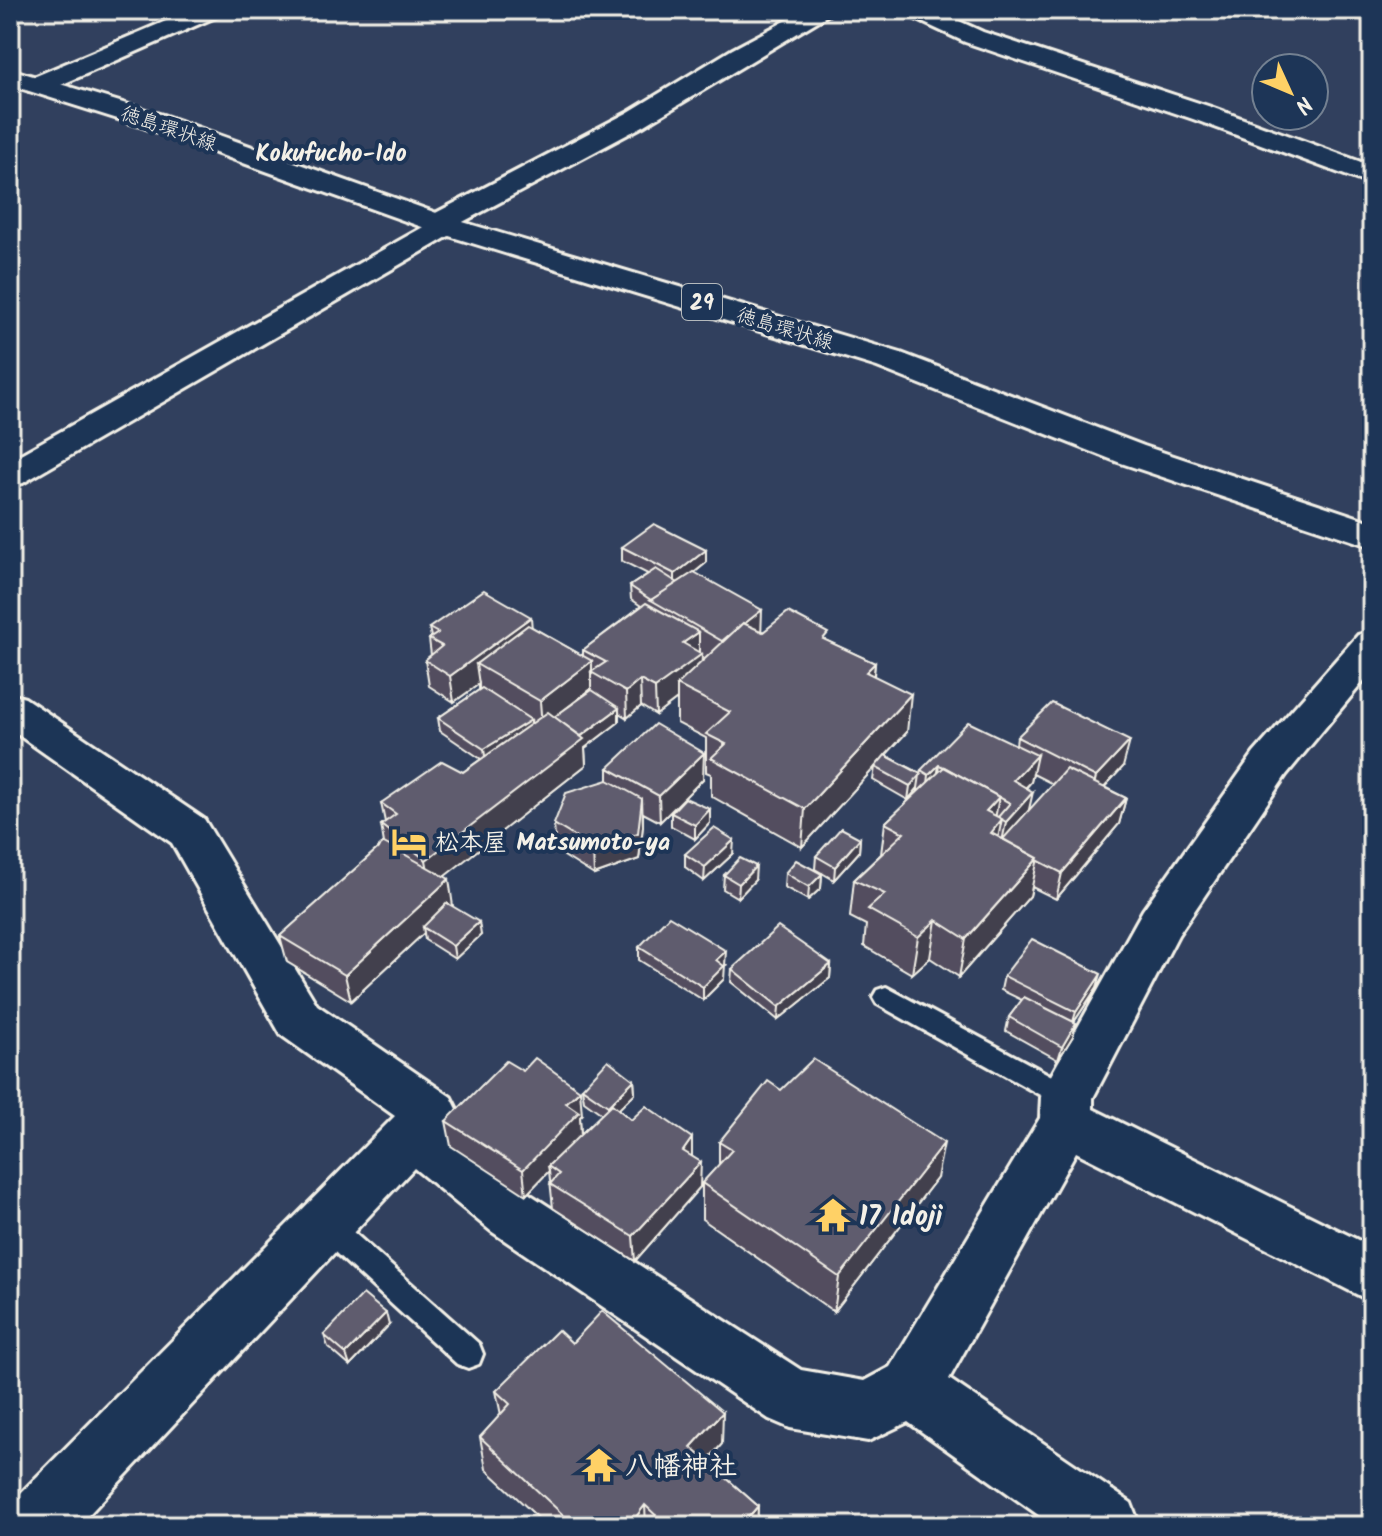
<svg xmlns="http://www.w3.org/2000/svg" width="1382" height="1536" font-family="Kalam,'Klee One',sans-serif">
	<style>
		.lines { fill: none; stroke-linecap: round; stroke-linejoin: round }
		.lane-casing { stroke: #f4f1e8; stroke-width: 6 }
		.street-casing { stroke: #f4f1e8; stroke-width: 6 }
		.primary-casing { stroke: #f4f1e8; stroke-width: 6 }
		.lane { fill: #1d3557; fill-rule: evenodd }
		.street { fill: #1d3557; fill-rule: evenodd }
		.primary { fill: #1d3557; fill-rule: evenodd }
		.wall { fill: #524e5f; stroke: #f4f1e8; stroke-width: 2; fill-rule: evenodd }
		.shaded-wall { fill: #42404d; stroke: #f4f1e8; stroke-width: 2 }
		.building { fill: #5f5b6e; stroke: #f4f1e8; stroke-width: 2 }
		.labels { text-anchor: middle; stroke-width: 8; stroke-linejoin: round; paint-order: stroke }
		.far-street-label { font-size: 20px; fill: #f4f1e8; stroke: #1d3557 }
		.shield { fill: #1d3557; stroke: #b4b9bc; stroke-width: 2 }
		.shield-label { font-size: 22px; font-weight: bold; fill: #f4f1e8 }
		.far-quarter-label { font-size: 24px; font-weight: bold; fill: #f4f1e8; stroke: #1d3557 }
		.poi-label { font-size: 24px; font-weight: bold; fill: #f4f1e8; stroke: #1d3557; text-anchor: start }
		.near-poi-label { font-size: 28px; font-weight: bold; fill: #f4f1e8; stroke: #1d3557; text-anchor: start }
	</style>
	<rect width="100%" height="100%" fill="#31405e"/>
	<filter id="ink" filterUnits="userSpaceOnUse"><feTurbulence type="fractalNoise" baseFrequency=".0125" numOctaves="2"/><feDisplacementMap in="SourceGraphic" scale="16" xChannelSelector="R" yChannelSelector="G"/><feConvolveMatrix kernelMatrix="1 2 1 2 8 2 1 2 1" color-interpolation-filters="sRGB"/></filter>
	<g filter="url(#ink)">
		<g class="lines">
			<!-- lane casing -->
			<g class="lane-casing">
				<g id="lane">
					<polygon points="886,987 1076,1089 1080,1097 1076,1105 1067,1108 1058,1105 877,1004 873,997 877,990"/>
					<polygon points="324,1211 334,1215 479,1344 483,1354 479,1364 468,1368 457,1364 314,1233 310,1224 314,1215"/>
				</g>
			</g>
			<!-- street casing -->
			<g class="street-casing">
				<g id="street">
					<polygon points="192,10 224,10 220,15 47,91 29,91 25,85 29,79"/>
					<polygon points="806,10 836,10 645,125 459,224 456,232 23,483 10,486 10,460 425,226 428,217 627,113 731,50"/>
					<polygon points="903,10 935,10 983,32 1211,107 1372,166 1372,185 1193,119 965,42 907,15"/>
					<polygon points="1372,631 1372,671 1286,775 1178,935 1093,1098 1093,1109 1372,1247 1372,1302 1076,1152 949,1379 1131,1503 1140,1526 1054,1526 908,1422 868,1441 790,1428 769,1419 491,1231 414,1168 78,1526 10,1526 11,1503 395,1116 281,1035 172,843 10,729 10,694 25,698 204,819 317,1005 451,1097 459,1113 449,1131 531,1195 801,1370 864,1381 890,1367 1040,1118 1041,1097 1048,1081 1143,910 1254,753 1358,635"/>
				</g>
			</g>
			<!-- primary casing -->
			<g class="primary-casing">
				<polygon id="primary" points="10,69 163,115 456,220 901,353 1144,446 1372,522 1372,547 1118,462 877,367 436,232 143,127 10,85"/>
			</g>
			<!-- lane -->
			<use href="#lane" class="lane"/>
			<!-- street -->
			<use href="#street" class="street"/>
			<!-- primary -->
			<use href="#primary" class="primary"/>
		</g>
		<!-- wall -->
		<g class="wall">
			<path d="M622,547l84,16 -12,10 67,58 66,10 48,22 -1,13 33,56 -22,23 35,18 1,-3 95,-25 1,-8 106,30 -19,20 22,11 -7,26 -63,75 -24,-12 -2,9 -71,81 -29,-19 -18,16 -48,-28 2,-21 -16,-8 4,-37 27,-26 4,-31 33,-31v-4l-10,12 -35,-20 2,-13 -73,80 -91,-51v-22l-5,-2v-34l-29,-15v-24l-21,16 -15,-9 -14,12 -8,-5v9l-34,26 1,17 -142,111 8,30 29,29 -26,24 -30,-19 -1,-7 -73,68 -64,-39 -7,-26 104,-93 -3,-18 4,-3 -4,-19 82,-31 18,-13 -41,-28 -2,-13 41,-28v-6l-25,18 -25,-16 -4,-26 6,-5 -2,-16 2,-2 -2,-9 103,-1 51,29v-6l58,-44 -10,-7 -1,-13 18,-12 -26,-13zM1033,774l20,10 -24,27 -3,-23 5,-6z"/>
			<polygon points="608,768 703,779 660,822 643,813 643,826 639,859 594,875 556,851 554,824 608,780"/>
			<polygon points="710,809 710,823 695,839 671,826 671,813"/>
			<polygon points="860,838 859,852 834,880 815,869 816,856"/>
			<polygon points="685,854 733,854 704,881 685,867"/>
			<polygon points="785,873 822,874 821,888 808,900 784,887"/>
			<polygon points="724,875 755,880 738,898 723,889"/>
			<polygon points="639,947 726,965 724,966 724,979 703,1000 639,960"/>
			<polygon points="831,964 830,978 778,1020 731,982 732,969"/>
			<polygon points="1004,976 1097,987 1074,1022 1073,1036 1058,1060 1006,1031 1009,1017 1022,1000 1001,990"/>
			<polygon points="634,1080 635,1093 618,1109 631,1120 692,1156 700,1187 635,1261 553,1208 549,1171 526,1195 451,1146 446,1121 582,1115 580,1117 581,1134 602,1114 584,1101 582,1088"/>
			<polygon points="781,1090 937,1178 834,1312 702,1219 702,1183 719,1165 719,1142"/>
			<polygon points="389,1325 350,1366 328,1347 324,1335"/>
			<polygon points="572,1343 722,1444 707,1461 758,1506 757,1526 547,1526 486,1469 480,1437 501,1415 496,1391"/>
		</g>
		<!-- shaded-wall -->
		<g class="shaded-wall">
			<polygon points="706,550 706,563 675,588 675,574"/>
			<polygon points="762,610 761,637 722,667 722,641"/>
			<polygon points="531,617 533,644 476,664 479,684 454,702 450,676"/>
			<polygon points="699,632 699,656 702,654 701,680 677,685 677,699 656,715 655,688 683,643"/>
			<polygon points="592,661 592,673 591,672 591,689 542,727 540,701"/>
			<polygon points="875,663 871,700 866,672"/>
			<polygon points="640,680 641,706 627,718 626,692"/>
			<polygon points="911,694 907,732 802,847 805,809"/>
			<polygon points="619,708 619,722 585,748 586,765 431,887 426,860 579,738"/>
			<polygon points="531,720 532,734 486,763 484,749"/>
			<polygon points="1130,741 1123,767 1090,803 1096,777"/>
			<polygon points="704,753 703,779 660,822 659,796"/>
			<polygon points="1037,755 1031,782 1009,805 1013,780"/>
			<polygon points="939,765 935,792 926,802 929,775"/>
			<polygon points="920,775 918,788 908,800 910,786"/>
			<polygon points="1033,792 1027,818 1002,842 1006,822"/>
			<polygon points="999,797 993,830 1002,819 994,857 986,811"/>
			<polygon points="1126,798 1119,824 1056,899 1062,873"/>
			<polygon points="642,799 643,826 639,859 594,875 593,848"/>
			<polygon points="710,809 710,823 695,839 695,825"/>
			<polygon points="860,838 859,852 834,880 835,867"/>
			<polygon points="734,840 733,854 704,881 705,867"/>
			<polygon points="1038,858 1030,896 959,977 966,939"/>
			<polygon points="756,866 755,880 738,898 739,884"/>
			<polygon points="822,874 821,888 808,900 809,887"/>
			<polygon points="449,879 453,906 427,930 423,927 424,933 351,1001 345,975"/>
			<polygon points="936,920 930,958 912,974 918,937"/>
			<polygon points="479,922 481,935 455,959 453,946"/>
			<polygon points="726,951 724,979 703,1000 703,987 716,960"/>
			<polygon points="831,964 830,978 778,1020 779,1007"/>
			<polygon points="1101,974 1097,987 1072,1025 1076,1012"/>
			<polygon points="1076,1023 1073,1036 1058,1060 1062,1047"/>
			<polygon points="634,1080 635,1093 609,1119 608,1106"/>
			<polygon points="580,1090 582,1115 580,1117 581,1137 548,1166 549,1171 526,1195 523,1170 566,1103"/>
			<polygon points="692,1138 692,1163 683,1151"/>
			<polygon points="944,1143 937,1178 834,1312 839,1277"/>
			<polygon points="701,1162 700,1187 635,1261 633,1236"/>
			<polygon points="386,1313 389,1325 350,1366 346,1354"/>
			<polygon points="723,1412 722,1444 691,1479 691,1447"/>
			<polygon points="645,1505 646,1526 629,1526"/>
			<polygon points="758,1506 757,1526 741,1526"/>
		</g>
		<!-- building -->
		<g class="building">
			<polygon points="654,524 706,550 675,574 622,547"/>
			<polygon points="656,569 678,583 651,600 630,586"/>
			<polygon points="694,572 762,610 744,624 743,623 722,641 651,600"/>
			<polygon points="484,590 531,617 450,676 425,660 442,646 429,639 438,633 429,628"/>
			<polygon points="646,603 699,632 683,643 702,654 655,688 640,680 626,692 591,672 606,662 583,650"/>
			<polygon points="788,612 828,633 823,639 875,663 866,672 911,694 805,809 711,758 726,744 706,734 730,712 677,685 743,623 763,632"/>
			<polygon points="528,625 592,661 540,701 476,664"/>
			<polygon points="482,688 531,720 484,749 438,718"/>
			<polygon points="592,690 619,708 581,736 554,717"/>
			<polygon points="1052,703 1130,741 1096,777 1017,737"/>
			<polygon points="548,712 584,739 426,860 381,825 396,814 381,803 442,761 463,772"/>
			<polygon points="968,722 1037,755 1013,780 1033,792 1006,822 998,817 1010,803 944,767 939,765 929,775 921,770"/>
			<polygon points="655,724 704,753 659,796 608,768"/>
			<polygon points="885,755 921,774 910,786 875,767"/>
			<polygon points="944,767 999,797 986,811 1002,819 991,833 1038,858 966,939 936,920 918,937 868,909 885,894 854,880 904,833 885,823"/>
			<polygon points="1066,769 1126,798 1062,873 1037,860 1038,858 1003,839"/>
			<polygon points="608,780 642,799 638,833 593,848 554,824 566,793"/>
			<polygon points="685,798 710,809 695,825 671,813"/>
			<polygon points="714,828 734,840 705,867 685,854"/>
			<polygon points="841,828 860,838 835,867 816,856"/>
			<polygon points="384,843 449,879 345,975 280,936"/>
			<polygon points="740,858 756,866 739,884 724,875"/>
			<polygon points="796,860 822,874 809,887 785,873"/>
			<polygon points="447,903 479,922 453,946 423,927"/>
			<polygon points="669,916 726,951 716,960 724,966 703,987 639,947"/>
			<polygon points="778,927 831,964 779,1007 732,969"/>
			<polygon points="1032,939 1101,974 1076,1012 1004,976"/>
			<polygon points="1024,997 1076,1023 1062,1047 1009,1017"/>
			<polygon points="535,1058 580,1090 566,1103 579,1112 523,1170 446,1121 506,1061 523,1071"/>
			<polygon points="813,1059 944,1143 839,1277 702,1183 732,1150 719,1142 768,1081 781,1090"/>
			<polygon points="608,1060 634,1080 608,1106 582,1088"/>
			<polygon points="612,1104 631,1120 646,1106 692,1138 683,1151 701,1162 633,1236 550,1184 559,1174 548,1166"/>
			<polygon points="363,1294 386,1313 346,1354 324,1335"/>
			<polygon points="602,1311 723,1412 691,1447 758,1506 741,1526 667,1526 645,1505 629,1526 575,1526 480,1437 510,1404 496,1391 558,1330 572,1343"/>
		</g>
	</g>
	<!-- icons -->
	<defs>
		<g id="hotel-bare" transform="scale(2.76)"><path d="M-6-4.5h1.5V1H6V5H4.5V3h-9V5H-6ZM-4 0a1.8 1.8 0 1 1 3.6 0ZM.5 0V-2.5h3Q6-2.5 6 0Z" fill="#ffd166" stroke="#1d3557" stroke-width="2.5" paint-order="stroke"/></g>
		<g id="temple-bare" transform="scale(2.76)"><path d="M0-6L5-2H3V0L6.5 2.5H4V6H1.5V3h-3V6H-4V2.5H-6.5L-3 0V-2H-5Z" fill="#ffd166" stroke="#1d3557" stroke-width="2.5" paint-order="stroke"/></g>
	</defs>
	<g fill-rule="evenodd">
		<use href="#hotel-bare" x="409" y="842"/>
		<use href="#temple-bare" x="833" y="1215"/>
		<use href="#temple-bare" x="599" y="1465"/>
	</g>
	<g class="labels">
		<!-- far-street labels -->
		<g class="far-street-label">
			<text transform="translate(169 128) rotate(19)" y="7">徳島環状線</text>
			<text transform="translate(785 328) rotate(17)" y="7">徳島環状線</text>
		</g>
		<!-- shield labels -->
		<rect class="shield" x="682" y="284" width="40" height="36" rx="6"/>
		<g class="shield-label">
			<text x="702" y="310">29</text>
		</g>
		<!-- far-quarter labels -->
		<g class="far-quarter-label">
			<text x="331" y="161">Kokufucho-Ido</text>
		</g>
		<!-- poi labels -->
		<g class="poi-label">
			<text x="435" y="850">松本屋 Matsumoto-ya</text>
		</g>
		<!-- near-poi labels -->
		<g class="near-poi-label">
			<text x="859" y="1225">17 Idoji</text>
			<text x="625" y="1475">八幡神社</text>
		</g>
	</g>
	<!-- margin -->
	<rect width="1382" height="1536" fill="none" stroke="#1d3557" stroke-width="40"/>
	<rect x="20" y="20" width="1342" height="1496" fill="none" stroke="#f4f1e8" stroke-width="3" filter="url(#ink)"/>
	<!-- north arrow -->
	<g transform="translate(1290 92) rotate(134)"><circle r="38" fill="#1d3557" stroke="#738091" stroke-width="2"/>
	<path d="M0-6L14 30L0 20L-14 30Z" fill="#ffd166"/>
	<text y="-12" font-size="22" font-weight="bold" text-anchor="middle" fill="#f4f1e8">N</text>
	</g>
</svg>
